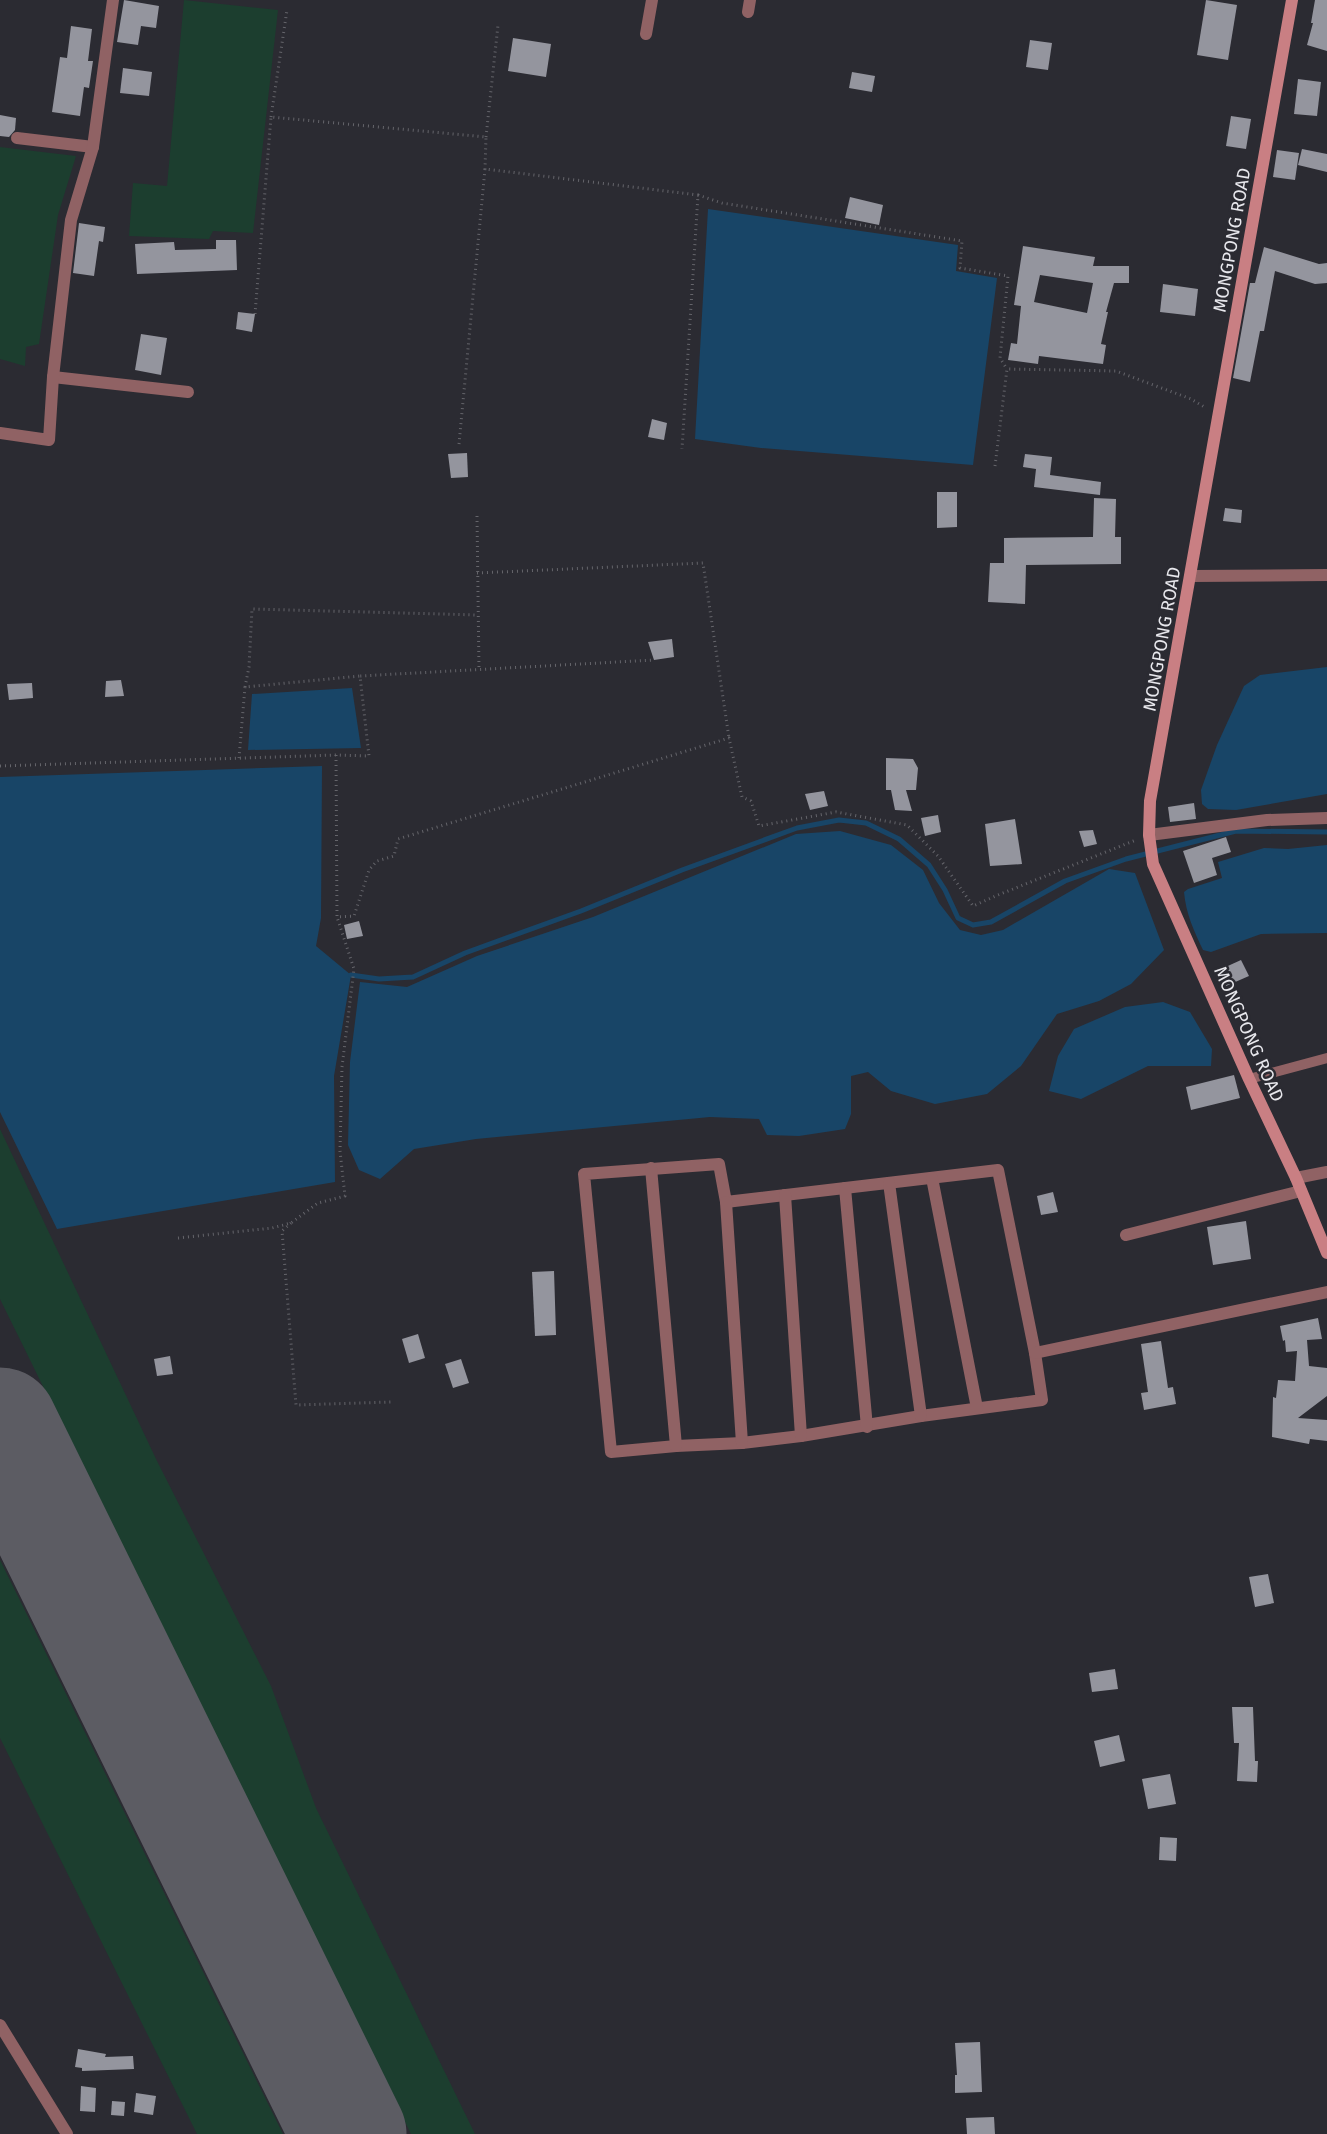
<svg xmlns="http://www.w3.org/2000/svg" width="1327" height="2134" font-family="'Fira Sans',sans-serif">
	<style>
		.green { fill: #1c3e2f }
		.water { fill: #184567 }
		.lines { fill: none; stroke-linecap: round; stroke-linejoin: round }
		.stream { stroke: #184567; stroke-width: 5 }
		.runway { stroke: #5c5c63; stroke-width: 115 }
		.building { fill: #94959e; fill-rule: evenodd }
		.path { stroke: #65656b; stroke-width: 3; stroke-dasharray: 1 4; stroke-linecap: butt }
		.service { stroke: #906264; stroke-width: 10 }
		.minor { stroke: #906264; stroke-width: 12 }
		.secondary { stroke: #c97f83; stroke-width: 12 }
		.labels { text-anchor: middle; stroke-width: 5; stroke-linejoin: round; paint-order: stroke }
		.street-label { font-size: 18px; fill: #e8e8ed; stroke: #2b2b32 }
	</style>
	<rect width="100%" height="100%" fill="#2b2b32"/>
	<!-- green -->
	<g class="green">
		<polygon points="184,0 278,10 253,233 213,231 209,239 129,236 133,183 167,186"/>
		<polygon points="0,147 76,156 58,215 39,344 26,347 25,366 0,359"/>
		<polygon points="0,1129 157,1461 271,1686 316,1808 475,2134 411,2134 0,1299"/>
		<polygon points="0,1560 283,2134 197,2134 0,1738"/>
	</g>
	<!-- water -->
	<g class="water">
		<polygon points="708,209 958,245 956,271 997,278 973,465 761,448 695,439"/>
		<polygon points="1327,667 1327,794 1236,810 1208,809 1202,804 1201,790 1217,745 1244,686 1260,675"/>
		<polygon points="352,688 361,748 248,750 252,694"/>
		<polygon points="322,766 321,918 316,946 351,975 334,1076 335,1182 57,1229 0,1112 0,777"/>
		<polygon points="840,831 891,845 923,870 939,903 960,930 981,935 1003,930 1109,869 1135,873 1164,950 1131,984 1099,1001 1057,1014 1021,1066 987,1094 935,1104 891,1091 868,1072 851,1076 851,1114 845,1129 799,1136 767,1135 759,1119 710,1117 476,1139 414,1149 380,1179 359,1170 348,1145 350,1062 360,982 407,987 477,956 593,917 796,834"/>
		<path d="M1327,845v88l-66,1 -50,18 -8,-2c-9,-19 -17,-36 -19,-58l4,-3 34,-11 -4,-16 46,-14 24,1z"/>
		<polygon points="1163,1002 1190,1012 1212,1049 1211,1066 1148,1066 1081,1099 1049,1091 1058,1056 1074,1029 1125,1007"/>
	</g>
	<g class="lines">
		<!-- stream -->
		<polyline class="stream" points="351,975 379,979 413,977 465,953 581,911 682,870 797,828 839,820 866,823 899,839 929,865 945,890 958,918 973,925 991,922 1065,881 1126,859 1236,831 1327,832"/>
		<!-- runway -->
		<polyline class="runway" points="0,1425 349,2134"/>
	</g>
	<!-- building -->
	<g class="building">
		<polygon points="124,0 159,6 156,28 141,26 138,45 117,42"/>
		<polygon points="1206,0 1237,5 1228,60 1197,55"/>
		<polygon points="1315,0 1327,0 1327,51 1307,45 1313,23 1311,23"/>
		<polygon points="71,26 92,29 88,61 93,61 89,88 84,87 80,116 52,112 60,57 67,58"/>
		<polygon points="513,38 551,44 546,77 508,71"/>
		<polygon points="1030,40 1052,43 1048,70 1026,67"/>
		<polygon points="123,68 152,72 149,96 120,93"/>
		<polygon points="852,72 875,76 872,92 849,88"/>
		<polygon points="1298,79 1321,82 1317,116 1294,114"/>
		<polygon points="0,115 16,118 15,130 9,137 0,136"/>
		<polygon points="1231,116 1251,119 1246,149 1226,146"/>
		<polygon points="1302,149 1327,154 1327,172 1298,165"/>
		<polygon points="1277,150 1299,153 1295,180 1273,177"/>
		<polygon points="850,197 883,205 879,225 845,218"/>
		<polygon points="79,223 105,227 103,242 99,241 94,276 73,273"/>
		<polygon points="216,240 236,240 237,270 137,274 135,244 174,242 175,250 216,249"/>
		<path d="M1023,246l72,11 -2,9h36v17h-15l-8,29h2l-7,32 5,1 -3,19 -64,-8 -1,8 -30,-4 3,-17 6,1 4,-38 -7,-1zM1040,275l53,8 -6,30 -53,-11z"/>
		<polygon points="1264,247 1319,264 1327,263 1327,283 1315,284 1275,271 1264,331 1260,331 1250,382 1233,378 1250,283 1255,283"/>
		<polygon points="1163,284 1198,289 1195,316 1160,312"/>
		<polygon points="238,312 255,314 252,332 236,329"/>
		<polygon points="141,334 167,338 161,375 135,370"/>
		<polygon points="652,419 667,423 664,440 648,437"/>
		<polygon points="467,453 468,477 451,478 448,454"/>
		<polygon points="1025,454 1052,457 1050,475 1101,482 1100,495 1034,487 1036,469 1023,467"/>
		<polygon points="937,492 957,492 957,527 937,528"/>
		<polygon points="1094,498 1116,499 1115,537 1121,537 1121,564 1026,565 1025,604 988,602 990,563 1004,563 1004,538 1093,537"/>
		<polygon points="1225,508 1242,510 1241,523 1223,521"/>
		<polygon points="672,639 674,657 654,660 648,642"/>
		<polygon points="121,680 124,696 105,697 106,681"/>
		<polygon points="32,683 33,698 9,700 7,684"/>
		<polygon points="886,758 913,759 918,768 916,790 906,790 912,811 895,810 891,790 886,790"/>
		<polygon points="824,791 828,806 810,810 805,794"/>
		<polygon points="1194,803 1196,819 1170,822 1168,807"/>
		<polygon points="938,815 941,832 925,836 921,818"/>
		<polygon points="1015,819 1022,864 990,866 985,824"/>
		<polygon points="1093,830 1097,844 1084,847 1079,831"/>
		<polygon points="1226,837 1231,852 1212,858 1217,875 1194,883 1183,851"/>
		<polygon points="359,921 363,936 347,939 344,925"/>
		<polygon points="1241,960 1249,976 1226,986 1219,970"/>
		<polygon points="1234,1075 1240,1098 1191,1110 1186,1087"/>
		<polygon points="1053,1192 1058,1212 1041,1215 1037,1196"/>
		<polygon points="1246,1221 1251,1259 1213,1265 1207,1227"/>
		<polygon points="554,1271 556,1335 535,1336 532,1272"/>
		<polygon points="1318,1318 1322,1339 1307,1340 1309,1366 1327,1368 1327,1396 1298,1418 1327,1420 1327,1441 1310,1439 1309,1444 1272,1437 1273,1397 1276,1398 1278,1380 1295,1381 1297,1351 1286,1352 1285,1340 1283,1341 1280,1326"/>
		<polygon points="418,1334 425,1358 409,1363 402,1339"/>
		<polygon points="1161,1341 1168,1388 1173,1387 1176,1404 1144,1410 1141,1393 1148,1392 1141,1344"/>
		<polygon points="170,1356 173,1374 157,1376 154,1359"/>
		<polygon points="461,1359 469,1383 453,1388 445,1364"/>
		<polygon points="1268,1574 1274,1603 1255,1607 1249,1577"/>
		<polygon points="1115,1669 1118,1689 1092,1692 1089,1673"/>
		<polygon points="1232,1707 1253,1707 1255,1761 1258,1761 1257,1782 1237,1781 1239,1743 1234,1743"/>
		<polygon points="1119,1735 1125,1761 1100,1767 1094,1741"/>
		<polygon points="1170,1774 1176,1804 1148,1809 1142,1779"/>
		<polygon points="1160,1837 1177,1838 1176,1861 1159,1860"/>
		<polygon points="980,2042 982,2092 955,2093 955,2075 957,2075 955,2043"/>
		<polygon points="78,2049 106,2054 105,2057 133,2056 134,2069 82,2071 82,2068 75,2067"/>
		<polygon points="81,2086 96,2088 95,2112 80,2111"/>
		<polygon points="136,2093 156,2096 153,2115 134,2112"/>
		<polygon points="112,2101 125,2102 124,2116 111,2115"/>
		<polygon points="994,2117 995,2134 967,2134 966,2118"/>
	</g>
	<g class="lines">
		<!-- path -->
		<g class="path">
			<polyline points="271,117 287,10"/>
			<polyline points="486,137 498,25"/>
			<polyline points="698,195 722,203 962,241 960,268 1008,276 1000,358 1007,369"/>
			<polyline points="255,314 271,117 486,137 485,169"/>
			<polyline points="459,444 485,169 698,195 682,449"/>
			<polyline points="995,466 1007,369 1116,371 1191,399 1206,408"/>
			<polyline points="477,516 479,670"/>
			<polyline points="477,573 703,563 729,738"/>
			<polyline points="245,687 249,667 252,609 478,615"/>
			<polyline points="336,755 337,917 354,916 369,870 377,861 394,856 398,839 729,738 742,797 751,801 759,826 836,812 907,825 938,856 973,906 998,895 1136,840"/>
			<polyline points="239,758 245,687 360,676"/>
			<polyline points="0,766 336,755 369,756 360,676 654,660"/>
			<polyline points="291,1223 282,1231 296,1405 391,1402"/>
			<polyline points="178,1238 272,1228 291,1223 318,1203 345,1196 340,1151 342,1067 354,969 337,917"/>
		</g>
		<!-- service -->
		<polyline class="service" points="1249,1079 1327,1058"/>
		<!-- minor -->
		<g class="minor">
			<polyline points="748,12 750,0"/>
			<polyline points="646,34 652,0"/>
			<polyline points="17,138 93,147"/>
			<polyline points="53,377 188,392"/>
			<polyline points="0,433 49,440 53,377 71,220 93,147 113,0"/>
			<polyline points="1191,576 1327,575"/>
			<polyline points="1149,835 1267,820 1327,818"/>
			<polygon points="719,1164 726,1202 998,1170 1035,1353 1042,1400 921,1416 801,1436 742,1443 676,1446 611,1452 584,1174"/>
			<polyline points="651,1168 676,1446"/>
			<polyline points="932,1178 977,1408"/>
			<polyline points="1296,1178 1327,1172"/>
			<polyline points="889,1183 921,1416"/>
			<polyline points="845,1188 867,1427"/>
			<polyline points="785,1195 801,1436"/>
			<polyline points="726,1202 742,1443"/>
			<polyline points="1126,1235 1301,1191"/>
			<polyline points="1035,1353 1327,1292"/>
			<polyline points="0,2025 67,2134"/>
		</g>
		<!-- secondary -->
		<polyline class="secondary" points="1292,0 1150,801 1149,835 1153,864 1249,1079 1296,1178 1327,1253"/>
	</g>
	<g class="labels">
		<!-- street labels -->
		<g class="street-label">
			<text transform="translate(1232 240) rotate(-80)" y="6">MONGPONG ROAD</text>
			<text transform="translate(1162 639) rotate(-80)" y="6">MONGPONG ROAD</text>
			<text transform="translate(1249 1034) rotate(66)" y="6">MONGPONG ROAD</text>
		</g>
	</g>
</svg>
